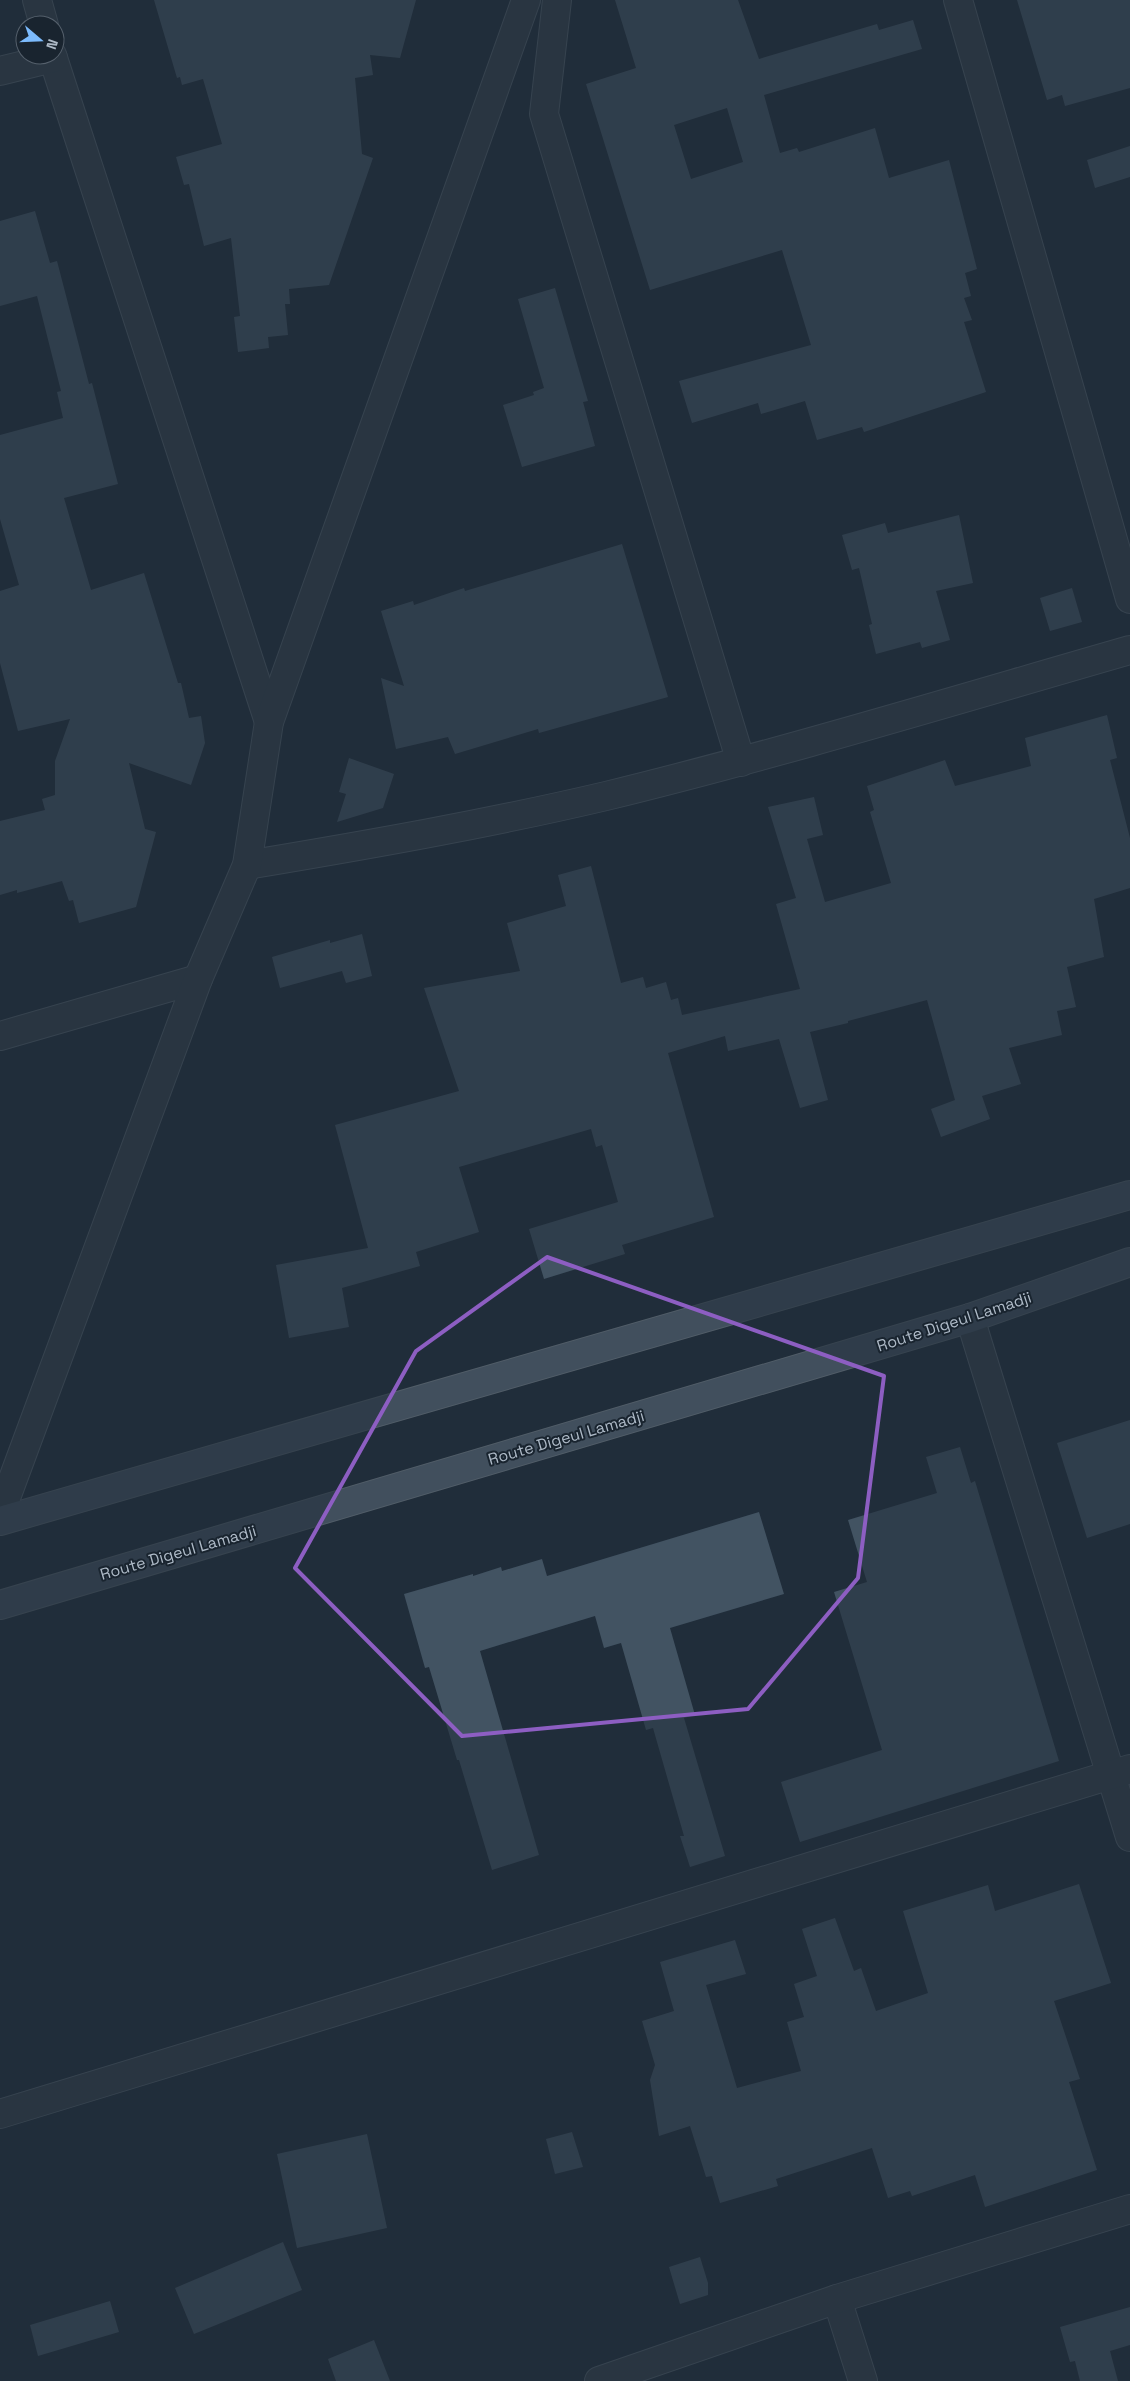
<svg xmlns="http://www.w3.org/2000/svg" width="1130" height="2381" font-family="'Space Grotesk',sans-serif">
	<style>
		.building { fill: #425362; fill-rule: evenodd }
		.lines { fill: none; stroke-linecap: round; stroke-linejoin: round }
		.street-casing { stroke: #515d68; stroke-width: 30 }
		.secondary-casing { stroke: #515d68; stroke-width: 30 }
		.street { stroke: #333f4a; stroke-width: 28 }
		.secondary { stroke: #414f5d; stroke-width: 28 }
		.marked { fill: none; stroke: #8d5ec2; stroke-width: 4; stroke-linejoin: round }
		.labels { text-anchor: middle; stroke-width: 4; stroke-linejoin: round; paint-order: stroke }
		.street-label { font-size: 16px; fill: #aebac7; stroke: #19242f }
	</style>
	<rect width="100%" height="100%" fill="#202d3a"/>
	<!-- building -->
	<g class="building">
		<polygon points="154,0 416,0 400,58 370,55 373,75 355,78 362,154 373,158 329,285 289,289 290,304 285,304 288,335 268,337 269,348 238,352 234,317 240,316 231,238 204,246 189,184 184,185 176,157 222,144 203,79 182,85 180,77 177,78"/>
		<path d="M615,0h123l21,59 118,-35 2,6 34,-10 9,29 -158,46 16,58 17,-5 2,4 76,-24 14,50 60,-18 28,109 -12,4 6,23 -7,2 8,22 -8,2 22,70 -122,40 -2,-5 -45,13 -12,-39 -44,13 -3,-11 -66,20 -13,-42 132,-36 -29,-95 -132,40 -64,-206 50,-16zM727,108l16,54 -52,17 -17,-54z"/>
		<polygon points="1017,0 1130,0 1130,88 1065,106 1062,95 1047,100"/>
		<polygon points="1130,146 1130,177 1095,188 1087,160"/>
		<polygon points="35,211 50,263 57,261 89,384 92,383 118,484 64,498 91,590 144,573 178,683 181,683 189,718 201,716 205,743 191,785 129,763 145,829 156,832 136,907 79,923 73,900 69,901 62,881 17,893 17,890 0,895 0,821 45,810 42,799 55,795 55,761 70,719 18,731 0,663 0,591 19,585 0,519 0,435 63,418 57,392 61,391 37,296 0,306 0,221"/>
		<polygon points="555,288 588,401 583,402 595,446 522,467 503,405 534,395 533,392 544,388 518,299"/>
		<polygon points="959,515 973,583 936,591 950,640 922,648 920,642 876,654 869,625 872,624 859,568 852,570 842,535 885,523 888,533"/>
		<polygon points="622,544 668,697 539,733 538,729 455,754 448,737 396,749 381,678 404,686 381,611 413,601 414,605 464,588 465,591"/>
		<polygon points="1072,588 1082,622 1050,631 1040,598"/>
		<polygon points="1107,715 1117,758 1110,760 1130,838 1130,888 1094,899 1104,957 1067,967 1076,1007 1057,1011 1062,1035 1009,1048 1021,1084 982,1096 990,1119 941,1137 931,1109 955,1100 927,1000 848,1021 848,1023 810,1032 828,1100 800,1108 779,1039 728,1051 725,1036 668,1053 714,1217 622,1245 625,1254 544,1279 529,1229 618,1202 602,1145 596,1147 591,1129 459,1167 479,1232 416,1252 420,1266 342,1288 349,1327 289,1338 276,1265 368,1248 335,1125 459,1091 424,988 520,971 507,923 566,906 558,875 591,866 621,983 643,977 646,988 666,982 671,1000 678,998 682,1015 800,989 776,904 796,898 768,807 814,797 823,835 807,839 825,902 891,883 870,812 874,810 867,786 945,760 955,786 1031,766 1025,738"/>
		<polygon points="349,758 394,774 383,808 337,822 346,794 339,792"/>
		<polygon points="362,934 372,976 346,983 342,971 280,988 272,957 330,940 330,943"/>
		<polygon points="1130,1420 1130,1524 1087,1538 1057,1443"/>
		<polygon points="960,1447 971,1483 975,1481 1059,1761 800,1842 781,1782 882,1750 834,1592 867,1582 848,1520 937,1493 926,1457"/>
		<polygon points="759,1512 784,1594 670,1628 695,1715 684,1718 725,1856 690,1867 680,1836 684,1836 653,1728 646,1730 621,1643 604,1648 595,1616 480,1651 539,1855 492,1870 459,1760 457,1760 429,1667 425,1668 404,1594 473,1574 473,1576 501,1567 502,1571 542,1559 547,1576"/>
		<polygon points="1079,1884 1111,1983 1054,2001 1080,2079 1069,2082 1097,2170 985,2207 975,2175 912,2196 910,2191 888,2198 872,2148 776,2179 778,2186 720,2203 712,2176 706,2177 690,2126 659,2136 650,2080 655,2065 642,2021 674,2011 660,1962 735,1940 746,1974 706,1985 737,2088 801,2071 787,2022 804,2017 794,1984 817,1976 802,1929 835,1918 854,1971 861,1968 876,2011 928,1993 903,1911 988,1885 995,1911"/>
		<polygon points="572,2132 583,2167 555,2174 546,2139"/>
		<polygon points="367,2134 387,2228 297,2248 277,2154"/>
		<polygon points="283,2242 302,2290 194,2334 175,2288"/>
		<polygon points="700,2257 708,2283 708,2295 680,2304 669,2267"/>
		<polygon points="110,2301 119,2332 38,2356 30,2325"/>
		<polygon points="1130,2307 1130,2345 1110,2351 1118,2381 1080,2381 1075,2361 1070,2362 1060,2327"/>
		<polygon points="374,2340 390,2381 336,2381 328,2359"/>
	</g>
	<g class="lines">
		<!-- street casing -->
		<g class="street-casing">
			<g id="street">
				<polyline points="37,0 44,25"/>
				<polyline points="557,0 544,114 741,762"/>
				<polyline points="958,0 1130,599"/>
				<polyline points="52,55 269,722"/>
				<polyline points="0,71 53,58"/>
				<path d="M247,865c120,-20 240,-41 359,-69 176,-43 350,-96 524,-146"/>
				<polyline points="0,1036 198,979"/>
				<polyline points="970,1318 1130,1837"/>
				<polyline points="0,1514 198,979 247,865 269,722 526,0"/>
				<polyline points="0,2114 1130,1769"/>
				<polyline points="837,2299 863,2381"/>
				<polyline points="599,2381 837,2299 1130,2209"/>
			</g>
		</g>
		<!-- secondary casing -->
		<g class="secondary-casing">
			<g id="secondary">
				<polyline points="0,1521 1130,1195"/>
				<polyline points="0,1605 970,1318 1130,1262"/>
			</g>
		</g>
		<!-- street -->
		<use href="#street" class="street"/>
		<!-- secondary -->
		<use href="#secondary" class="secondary"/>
	</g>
	<!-- marked area -->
	<path d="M0 0H1130V2381H0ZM547,1257l337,119 -26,202 -110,131 -286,27 -167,-168 121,-217z" fill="#202d3a" fill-opacity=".55" fill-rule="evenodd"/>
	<path class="marked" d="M547,1257l337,119 -26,202 -110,131 -286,27 -167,-168 121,-217z"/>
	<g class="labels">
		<!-- street labels -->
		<g class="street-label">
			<text transform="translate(954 1321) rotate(-18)" y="6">Route Digeul Lamadji</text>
			<text transform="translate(566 1437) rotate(-16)" y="6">Route Digeul Lamadji</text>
			<text transform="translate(178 1552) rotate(-16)" y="6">Route Digeul Lamadji</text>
		</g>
	</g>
	<!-- north arrow -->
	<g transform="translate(40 40) rotate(109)"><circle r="24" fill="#19242f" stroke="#55606c"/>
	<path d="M0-4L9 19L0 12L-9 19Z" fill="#7cbbfd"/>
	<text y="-8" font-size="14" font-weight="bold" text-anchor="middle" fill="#aebac7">N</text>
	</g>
</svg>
